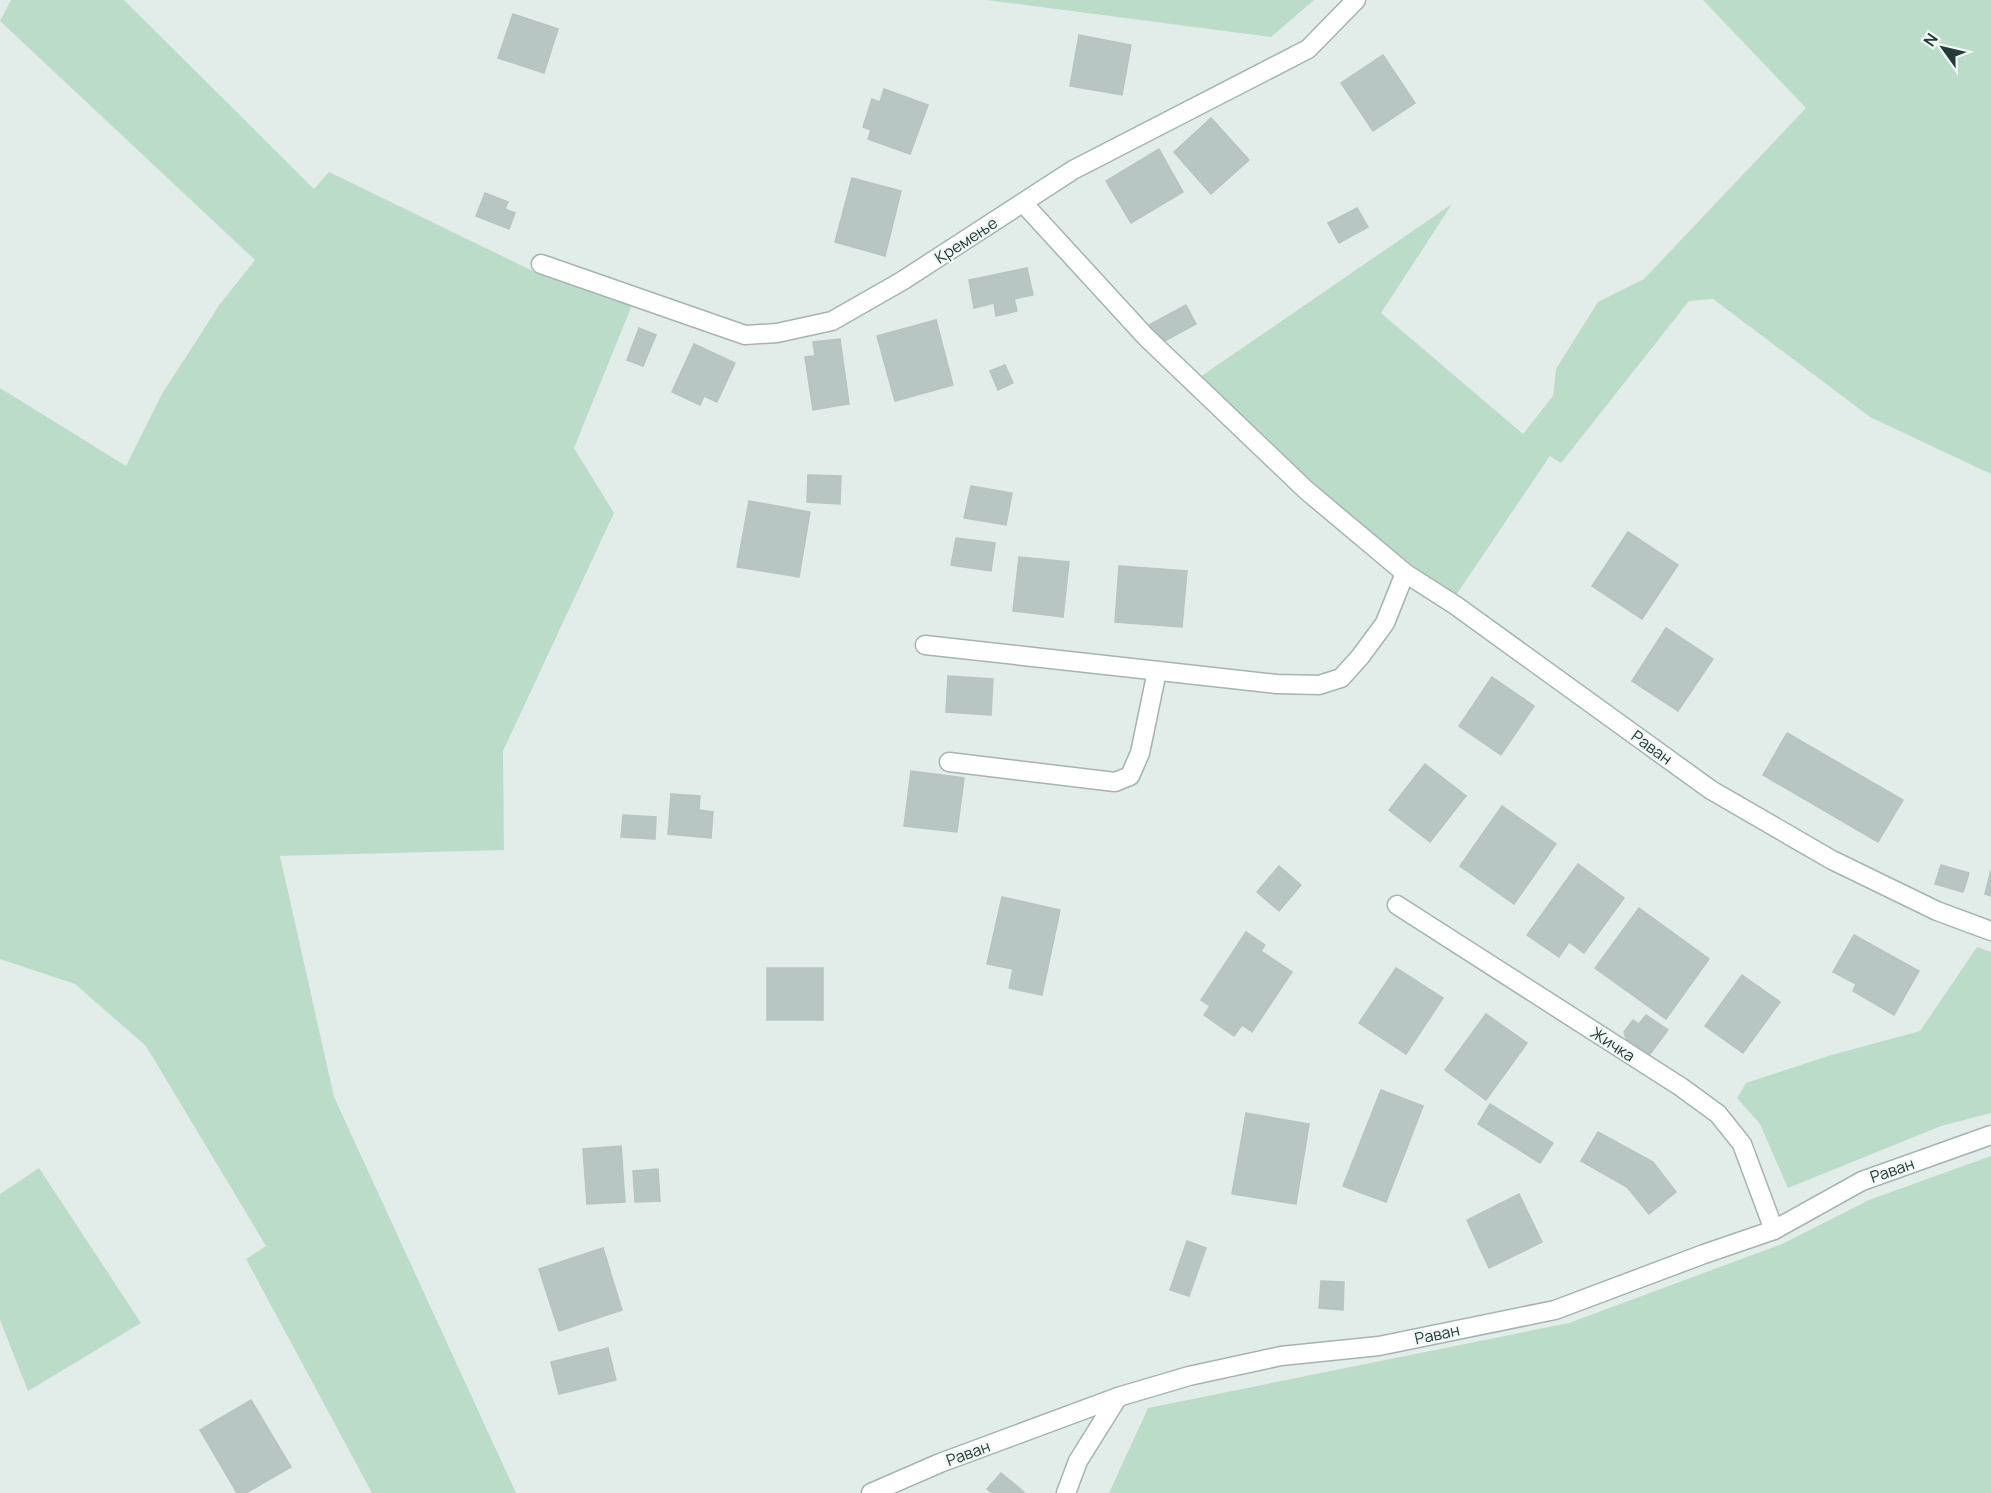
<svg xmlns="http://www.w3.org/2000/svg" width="1991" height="1493" font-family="Manrope,sans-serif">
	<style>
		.green { fill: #bcdcca }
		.building { fill: #b7c6c2; stroke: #b5c5c1; stroke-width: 1.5 }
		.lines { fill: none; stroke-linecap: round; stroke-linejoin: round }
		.lane-casing { stroke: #a5b4b1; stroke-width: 21 }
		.street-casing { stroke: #a5b4b1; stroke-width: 21 }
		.lane { stroke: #fff; stroke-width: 18 }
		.street { stroke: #fff; stroke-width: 18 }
		.labels { text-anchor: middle; stroke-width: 4.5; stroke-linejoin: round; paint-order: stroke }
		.street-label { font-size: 16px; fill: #233c39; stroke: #f2f8f6 }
	</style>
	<rect width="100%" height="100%" fill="#e2ece9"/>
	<!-- green -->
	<g class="green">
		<polygon points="11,0 124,0 314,189 329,172 539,274 632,305 574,448 614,513 503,751 504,850 280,856 334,1097 516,1493 372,1493 246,1259 266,1246 146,1046 75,984 0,959 0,388 126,466 162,394 220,304 255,260 0,21"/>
		<polygon points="987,0 1314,0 1271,37"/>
		<path d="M1703,0h288v474l-121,-57 -157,-118 -24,2 -128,162 -11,-7 -94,139c-94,-60 -174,-142 -256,-218l252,-173 -71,109 142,121 30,-38 3,-27 42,-67 46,-23 162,-171z"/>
		<polygon points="1977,947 1991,952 1991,1113 1941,1126 1788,1188 1760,1124 1737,1098 1746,1083 1828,1056 1920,1031"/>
		<polygon points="1991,1156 1991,1493 1109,1493 1148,1408 1569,1323 1782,1244 1869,1200"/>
		<polygon points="39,1168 141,1323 28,1391 0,1320 0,1194"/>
	</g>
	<!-- building -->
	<g class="building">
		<polygon points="513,14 558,29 544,73 498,58"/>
		<polygon points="1079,35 1131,45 1122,95 1070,86"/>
		<polygon points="1383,55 1415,103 1373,131 1341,83"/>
		<polygon points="884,89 928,105 910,154 868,139 871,130 863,127 872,99 880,102"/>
		<polygon points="1211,118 1249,160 1211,194 1174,152"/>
		<polygon points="1159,149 1183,192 1131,223 1106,181"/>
		<polygon points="852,178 901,191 885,256 835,242"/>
		<polygon points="485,193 508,202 505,209 515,213 509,229 476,216"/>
		<polygon points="1357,208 1368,227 1339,243 1328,223"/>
		<polygon points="1027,268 1033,295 1014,299 1017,311 996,316 994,303 974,308 969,280"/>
		<polygon points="1186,305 1196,324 1159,344 1149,325"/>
		<polygon points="936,320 953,385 895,401 877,336"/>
		<polygon points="639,328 656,335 643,366 627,360"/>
		<polygon points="840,339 849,404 813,410 805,357 815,356 813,342"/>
		<polygon points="694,344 735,363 717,402 704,396 700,405 672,392"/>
		<polygon points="1005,365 1013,383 998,390 990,371"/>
		<polygon points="808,475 841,476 840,504 807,502"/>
		<polygon points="971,486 1012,493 1006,525 964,518"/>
		<polygon points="749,501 810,512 799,577 737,567"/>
		<polygon points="1628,532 1678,565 1642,619 1592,586"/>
		<polygon points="956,538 995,543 991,571 951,565"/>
		<polygon points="1019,557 1069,562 1063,617 1013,611"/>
		<polygon points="1119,566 1187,571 1182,627 1115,622"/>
		<polygon points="1666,628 1713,659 1678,711 1632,681"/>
		<polygon points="948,676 993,679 991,715 946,712"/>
		<polygon points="1492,677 1534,706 1501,755 1459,726"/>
		<polygon points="1787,733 1903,800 1878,842 1763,775"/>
		<polygon points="1425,764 1466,796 1430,842 1389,810"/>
		<polygon points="911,771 964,778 957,832 904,826"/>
		<polygon points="671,794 700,796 699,810 713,812 711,838 668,834"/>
		<polygon points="1502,806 1556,844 1514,904 1460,866"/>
		<polygon points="623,815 656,817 655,839 621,837"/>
		<polygon points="1578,864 1624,898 1584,953 1569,942 1559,957 1527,935"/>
		<polygon points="1941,865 1969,873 1963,892 1935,884"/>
		<polygon points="1279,866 1301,885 1279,911 1257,892"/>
		<polygon points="1991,870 1991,896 1985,894"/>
		<polygon points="1002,897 1060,910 1042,995 1009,988 1013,969 987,964"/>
		<polygon points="1639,908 1709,959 1666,1019 1595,968"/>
		<polygon points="1246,932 1265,945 1261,951 1292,972 1252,1032 1242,1025 1234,1036 1204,1015 1210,1006 1201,1000"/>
		<polygon points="1854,935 1919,971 1894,1015 1853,991 1856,984 1833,972"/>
		<rect x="767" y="968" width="56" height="52"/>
		<polygon points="1396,968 1443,998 1406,1054 1359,1023"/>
		<polygon points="1742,975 1780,1002 1743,1053 1705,1026"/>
		<polygon points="1486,1014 1527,1043 1486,1100 1445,1070"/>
		<polygon points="1646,1015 1668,1030 1647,1058 1628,1045 1624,1032 1633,1020 1639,1024"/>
		<polygon points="1381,1090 1423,1106 1386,1202 1343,1186"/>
		<polygon points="1490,1104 1553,1143 1540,1163 1478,1124"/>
		<polygon points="1246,1113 1309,1124 1296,1204 1232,1194"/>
		<polygon points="1598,1132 1653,1162 1676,1192 1649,1214 1627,1187 1581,1161"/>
		<polygon points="621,1146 625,1202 587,1204 583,1149"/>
		<polygon points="658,1169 660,1201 635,1202 633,1171"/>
		<polygon points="1519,1194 1542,1242 1489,1268 1467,1220"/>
		<polygon points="1187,1241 1206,1248 1189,1296 1170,1290"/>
		<polygon points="603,1248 622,1310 559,1331 539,1269"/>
		<polygon points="1321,1281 1344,1282 1343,1310 1319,1308"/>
		<polygon points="608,1348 616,1380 559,1394 551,1362"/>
		<polygon points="251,1400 291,1467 246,1493 237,1493 200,1430"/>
		<polygon points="1001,1473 1024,1492 993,1493 987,1489"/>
	</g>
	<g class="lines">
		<!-- lane casing -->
		<g class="lane-casing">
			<g id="lane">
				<polyline points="925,645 1277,684 1319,685 1341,678 1360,657 1385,623 1405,573"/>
				<polyline points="949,762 1115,782 1130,776 1140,753 1157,671"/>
			</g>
		</g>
		<!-- street casing -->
		<g class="street-casing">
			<g id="street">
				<polyline points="1024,204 1146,337 1306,490 1405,573 1455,605 1711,790 1832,860 1937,911 1991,931"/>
				<polyline points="541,264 745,335 777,333 832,321 902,281 1073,170 1308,49 1356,0"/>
				<polyline points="1397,905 1681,1087 1718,1114 1742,1144 1774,1230"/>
				<polyline points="871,1493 940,1463 1118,1397 1189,1376 1281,1356 1379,1346 1555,1310 1704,1254 1774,1230 1862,1181 1991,1135"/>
				<polyline points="1066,1493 1078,1461 1118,1397"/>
			</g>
		</g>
		<!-- lane -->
		<use href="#lane" class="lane"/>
		<!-- street -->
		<use href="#street" class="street"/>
	</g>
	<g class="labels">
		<!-- street labels -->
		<g class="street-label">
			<text transform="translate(966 240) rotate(-33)" y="6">Кремење</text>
			<text transform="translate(1652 747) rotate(36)" y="6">Раван</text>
			<text transform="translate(1613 1044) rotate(33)" y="6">Жичка</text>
			<text transform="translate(1892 1170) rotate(-19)" y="6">Раван</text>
			<text transform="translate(1437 1334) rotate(-12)" y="6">Раван</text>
			<text transform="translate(968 1453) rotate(-20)" y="6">Раван</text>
		</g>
	</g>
	<!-- north arrow -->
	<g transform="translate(1943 48) rotate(304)" stroke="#f2f8f6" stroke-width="4.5" paint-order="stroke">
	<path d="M0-4.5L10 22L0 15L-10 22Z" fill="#233c39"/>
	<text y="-9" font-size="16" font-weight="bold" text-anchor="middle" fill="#233c39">N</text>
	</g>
</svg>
